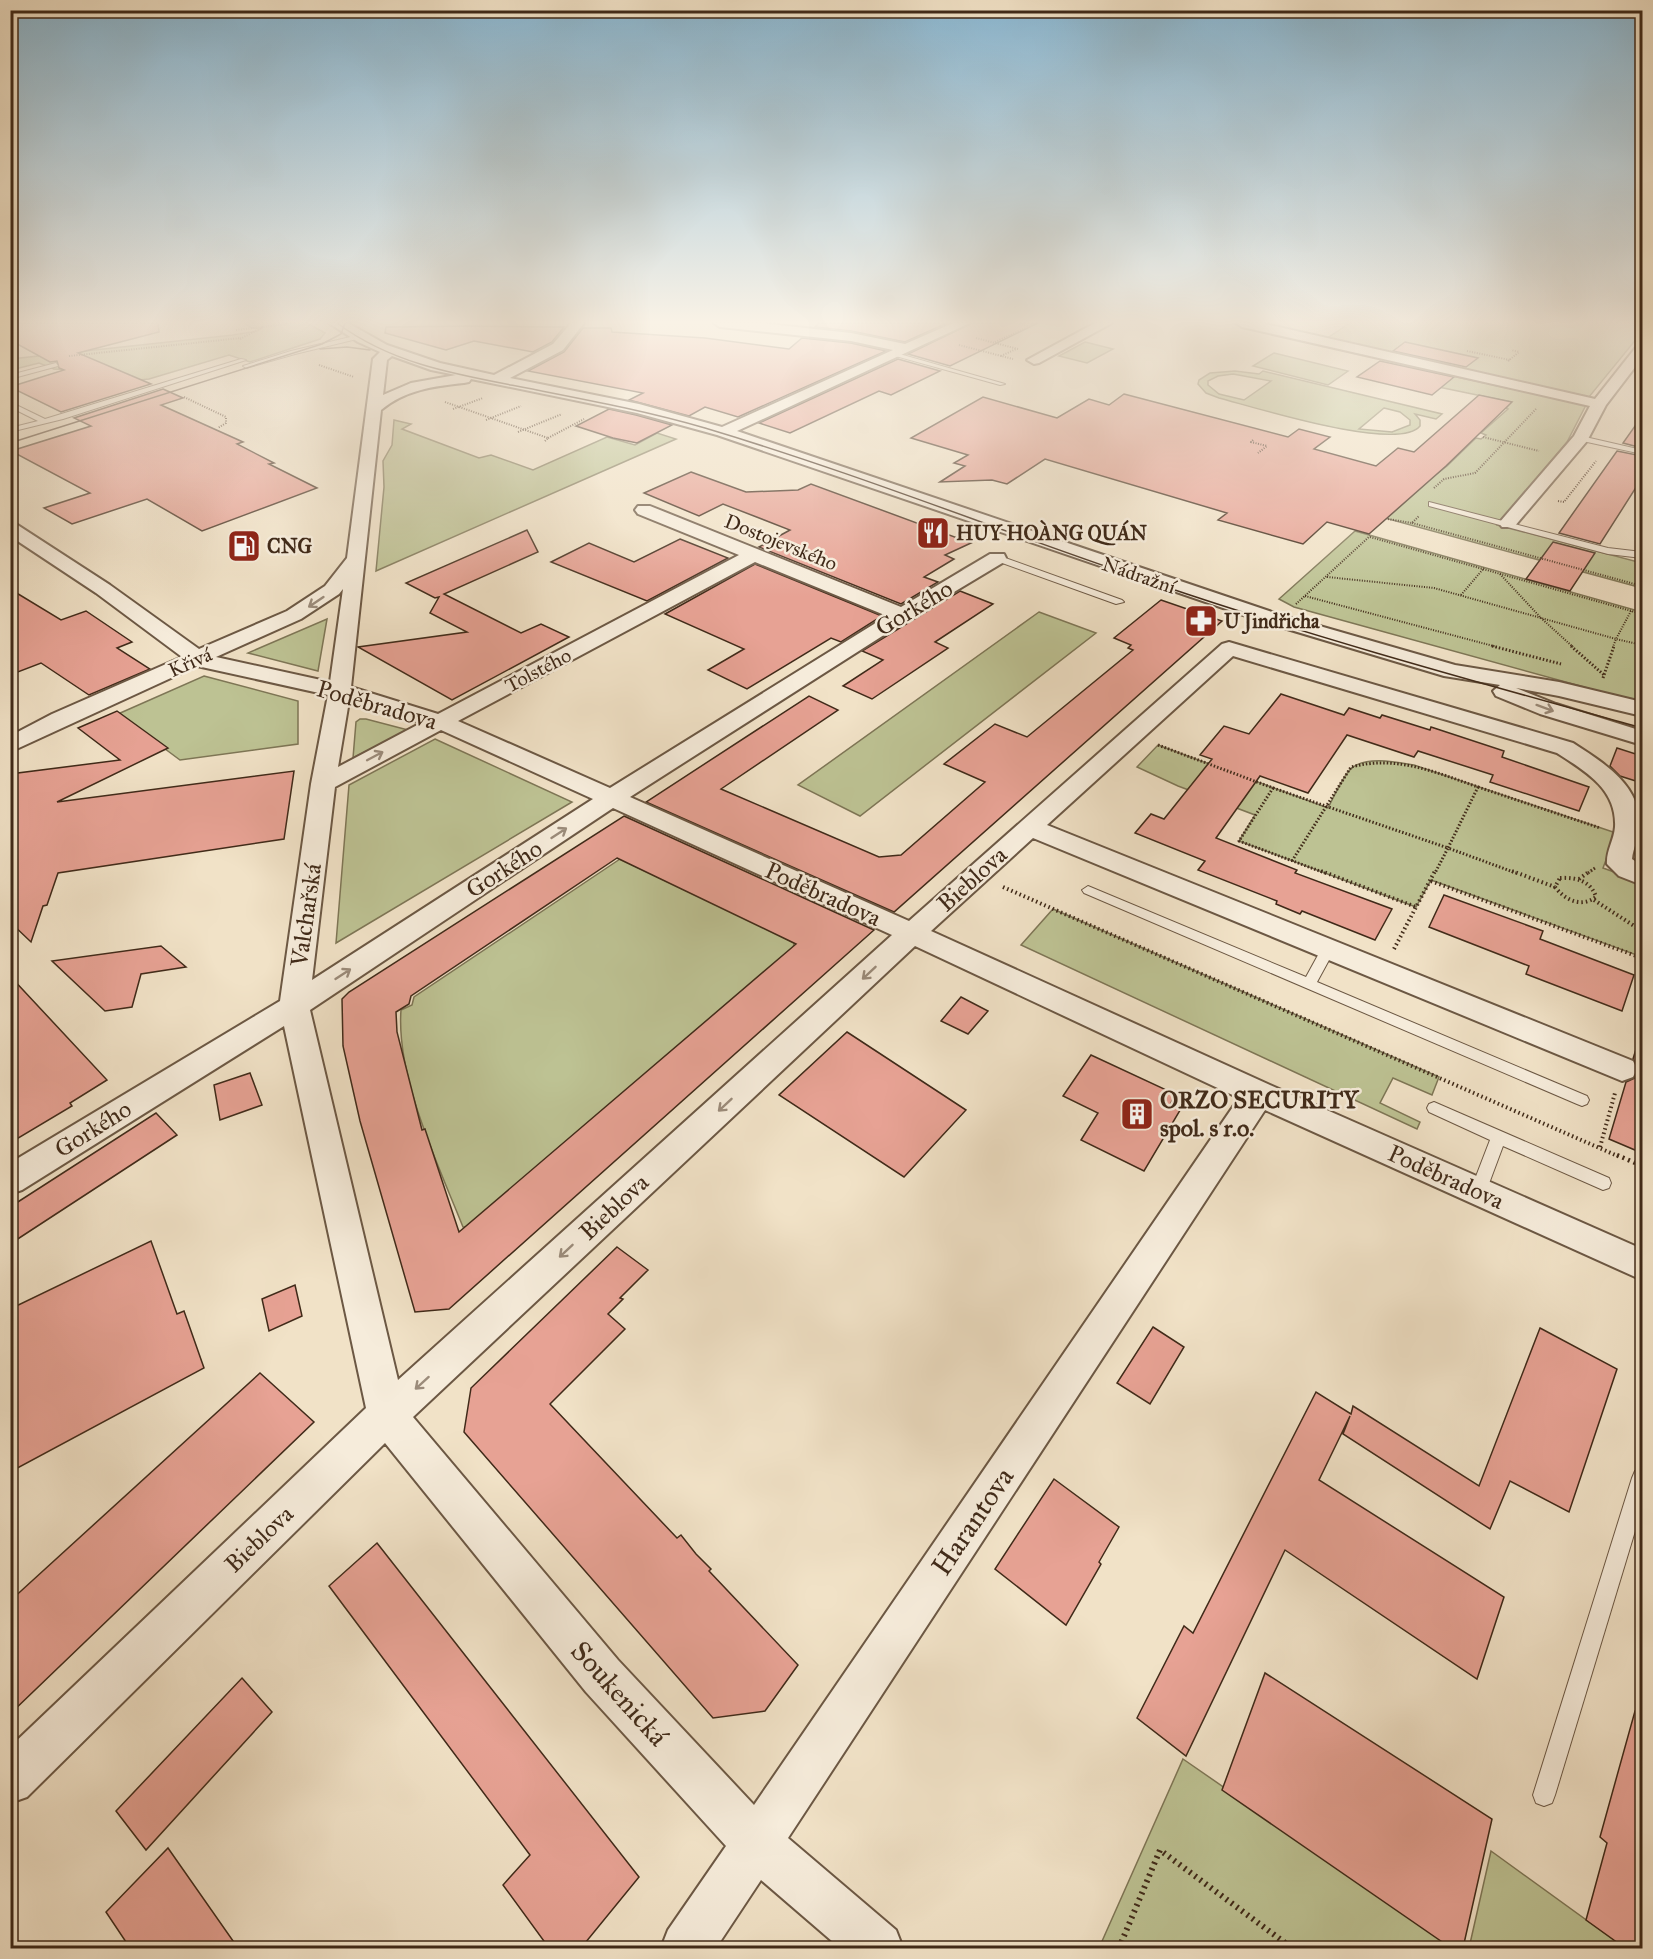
<svg xmlns="http://www.w3.org/2000/svg" width="1653" height="1959" font-family="'IM FELL Great Primer',serif">
	<style>
		.green { fill: #bdc293; stroke: #7e7656; stroke-width: 1.5; fill-rule: evenodd }
		.building { fill: #e7a294; stroke: #402a19; stroke-width: 1.5; fill-rule: evenodd }
		.lines { fill: none; stroke-linecap: round; stroke-linejoin: round }
		.lane-casing { stroke: #6c5844; stroke-width: 2 }
		.street-casing { stroke: #6c5844; stroke-width: 4 }
		.path-far4 { stroke: #402a19; stroke-width: 2; stroke-dasharray: 1 1.5; stroke-linecap: butt }
		.path-far3 { stroke: #402a19; stroke-width: 3; stroke-dasharray: 1.5 2; stroke-linecap: butt }
		.path-far2 { stroke: #402a19; stroke-width: 4; stroke-dasharray: 1.5 3; stroke-linecap: butt }
		.path-far1 { stroke: #402a19; stroke-width: 4.5; stroke-dasharray: 2 4; stroke-linecap: butt }
		.path { stroke: #402a19; stroke-width: 6; stroke-dasharray: 2 4.5; stroke-linecap: butt }
		.lane { fill: #f6ecdb; fill-rule: evenodd }
		.street { fill: #f6ecdb; fill-rule: evenodd }
		.tram { stroke: #402a19; stroke-width: 1.5 }
		.oneway { stroke: #9b8b7a }
		.labels { text-anchor: middle; stroke-width: 5; stroke-linejoin: round; paint-order: stroke }
		.far-poi-label { font-size: 20px; font-weight: bold; fill: #402a19; stroke: #f6ecdb; text-anchor: start }
		.far-street-label { font-size: 20px; fill: #402a19; stroke: #f6ecdb }
		.street-label { font-size: 24px; fill: #402a19; stroke: #f6ecdb }
		.poi-label { font-size: 24px; font-weight: bold; fill: #402a19; stroke: #f6ecdb; text-anchor: start }
		.near-street-label { font-size: 28px; fill: #402a19; stroke: #f6ecdb }
	</style>
	<rect width="100%" height="100%" fill="#f1e2c7"/>
	<filter id="stains"><feTurbulence type="fractalNoise" baseFrequency=".00333" numOctaves="4"/><feColorMatrix values="0 0 0 0 .2 0 0 0 0 .09 0 0 0 0 .02 0 0 0 .5 -.17"/></filter>
	<radialGradient id="worn" r=".72"><stop offset=".6" stop-color="#630" stop-opacity="0"/><stop offset="1" stop-color="#630" stop-opacity=".3"/></radialGradient>
	<!-- green -->
	<g class="green">
		<polygon points="243,323 307,323 325,333 320,339 250,362 229,355 149,379 139,380 120,372 54,369 39,363 11,370 11,359 233,335 257,331 262,328 252,328"/>
		<polygon points="1350,323 1642,323 1642,332 1589,397 1326,339"/>
		<polygon points="1085,342 1113,349 1087,363 1059,356"/>
		<polygon points="1274,353 1348,371 1328,385 1253,366"/>
		<polygon points="1401,365 1586,405 1567,442 1497,525 1642,563 1642,588 1381,517 1447,466 1476,438 1481,439 1486,435 1481,433 1508,409 1506,408 1511,402 1424,384 1395,369"/>
		<path d="M1235,371l24,3 4,-3 179,43 -6,5 -21,-5 5,6v6c-22,27 -166,-19 -201,-28l-13,-5 -8,-9 1,-4 11,-7zM1233,374l38,7 -27,19 -25,-6 -11,-9v-4l10,-5zM1384,408l16,4 10,8v5l-18,7 -33,-3z"/>
		<polygon points="394,420 411,424 402,429 479,458 491,455 533,470 607,437 635,445 657,433 676,439 376,571 384,487 383,461 392,445"/>
		<polygon points="1355,531 1642,612 1642,703 1294,607 1279,599"/>
		<polygon points="1039,612 1096,633 860,816 798,785"/>
		<polygon points="327,619 318,671 248,653"/>
		<polygon points="204,676 298,701 298,744 180,760 118,714"/>
		<polygon points="360,719 366,719 408,730 353,758 356,722"/>
		<polygon points="435,739 572,802 336,943 349,785"/>
		<path d="M1158,745l170,63c5,-10 17,-36 25,-41 16,-11 43,-5 61,-2l202,68 -13,35 39,14v75l-211,-77 -15,27 -177,-66 16,-26 -77,-29 -41,-19z"/>
		<path d="M620,859l157,75 17,9 -1,6 -322,278h-8c-25,-63 -67,-149 -62,-217l11,-5 2,-8z"/>
		<polygon points="1053,909 1439,1077 1432,1095 1393,1078 1380,1103 1420,1122 1417,1129 1021,945"/>
		<polygon points="1183,1759 1456,1948 1099,1948"/>
		<polygon points="1491,1851 1625,1948 1469,1948"/>
	</g>
	<!-- building -->
	<g class="building">
		<polygon points="10,323 158,323 159,332 78,353 151,384 61,412 10,387 64,370 59,368 57,361 50,362 10,340"/>
		<polygon points="819,323 947,323 905,342 851,331 815,327"/>
		<polygon points="972,323 1038,323 950,366 908,354"/>
		<polygon points="468,326 564,327 552,342 533,352 474,341 446,350 385,333 386,327"/>
		<polygon points="583,328 611,328 612,332 705,338 789,349 802,338 851,343 886,351 738,417 705,407 689,416 629,400 643,393 528,371 564,352"/>
		<polygon points="1405,342 1478,358 1466,367 1393,351"/>
		<polygon points="898,359 940,371 891,395 879,391 790,433 759,423"/>
		<polygon points="1380,361 1454,377 1432,395 1357,377"/>
		<polygon points="163,389 183,398 161,405 243,442 237,444 274,463 269,464 317,488 202,531 147,499 72,524 44,508 90,493 11,451 91,426 74,418"/>
		<polygon points="1124,394 1288,437 1299,429 1330,437 1314,449 1376,466 1398,448 1414,452 1479,395 1512,402 1446,466 1369,534 1327,522 1303,544 1218,520 1227,513 1045,459 1007,484 992,480 940,482 965,466 954,463 968,455 911,438 983,397 1057,418 1089,399 1109,405"/>
		<polygon points="609,409 636,415 672,425 637,443 613,438 576,426"/>
		<polygon points="1642,416 1642,448 1623,443"/>
		<polygon points="1617,451 1642,456 1642,478 1600,544 1559,533"/>
		<polygon points="691,472 746,492 798,490 811,484 971,543 945,555 954,559 924,577 938,582 901,604 759,547 790,530 723,504 699,516 644,493"/>
		<polygon points="527,530 538,552 444,594 521,633 541,624 569,637 452,700 358,647 467,632 430,613 439,597 435,598 406,583"/>
		<polygon points="680,539 728,558 647,601 551,562 589,543 634,562"/>
		<polygon points="1553,542 1595,553 1570,591 1526,579"/>
		<polygon points="755,564 882,616 841,642 831,638 747,689 708,670 744,649 665,614"/>
		<polygon points="10,589 61,620 86,611 132,642 117,648 150,669 89,695 41,663 10,675"/>
		<polygon points="960,591 993,604 935,642 948,648 872,699 843,686 883,660 862,651"/>
		<polygon points="1161,600 1222,621 894,912 646,802 809,696 838,710 721,789 879,857 901,855 985,782 944,764 995,724 1027,737 1133,650 1128,648 1131,645 1114,638"/>
		<polygon points="1281,694 1344,715 1349,708 1380,718 1382,715 1430,730 1431,727 1504,751 1502,757 1589,787 1579,811 1490,782 1493,775 1418,751 1414,757 1347,735 1308,793 1260,776 1216,838 1297,870 1295,873 1392,909 1375,940 1302,911 1300,914 1276,904 1277,901 1198,870 1205,861 1135,833 1151,814 1164,819 1212,759 1200,755 1224,726 1249,734"/>
		<polygon points="117,711 168,748 57,802 294,771 284,839 58,873 47,905 43,906 31,942 10,922 10,774 120,760 78,728"/>
		<polygon points="1617,748 1642,756 1642,783 1620,776 1610,766"/>
		<path d="M624,816l250,114 -425,379 -34,3 -55,-191 -17,-75 -1,-47 7,-7zM617,858l179,86 -337,288 -34,-103 -3,1 -25,-98 -1,-20 13,-8 2,-8z"/>
		<polygon points="1444,895 1543,931 1540,939 1634,975 1622,1011 1526,974 1529,966 1429,927"/>
		<polygon points="161,946 186,967 141,974 132,1007 105,1011 52,961"/>
		<polygon points="10,976 107,1080 70,1103 72,1106 10,1143"/>
		<polygon points="961,997 988,1011 968,1034 941,1021"/>
		<polygon points="847,1032 966,1110 904,1177 779,1095"/>
		<polygon points="1636,1049 1642,1050 1642,1153 1609,1139 1626,1082 1635,1078 1639,1070 1633,1059"/>
		<polygon points="1091,1055 1175,1094 1171,1103 1182,1107 1144,1171 1081,1140 1098,1113 1063,1096"/>
		<polygon points="250,1073 262,1105 220,1120 214,1085"/>
		<polygon points="156,1113 177,1135 10,1244 10,1207"/>
		<polygon points="151,1241 177,1314 184,1311 204,1368 10,1472 10,1400 17,1397 10,1372 10,1309"/>
		<polygon points="617,1247 648,1270 620,1298 623,1299 608,1314 625,1329 550,1404 677,1538 681,1535 696,1554 711,1569 709,1571 798,1665 765,1711 713,1718 464,1432 471,1388"/>
		<polygon points="295,1285 302,1316 269,1331 262,1299"/>
		<polygon points="1153,1327 1184,1347 1150,1404 1117,1383"/>
		<polygon points="1540,1328 1617,1369 1569,1512 1510,1481 1490,1529 1343,1434 1350,1416 1319,1480 1504,1597 1477,1679 1285,1550 1186,1756 1137,1718 1184,1626 1193,1633 1316,1392 1351,1414 1353,1406 1479,1486"/>
		<polygon points="260,1373 314,1422 10,1714 10,1601"/>
		<polygon points="1054,1479 1119,1527 1099,1562 1101,1564 1066,1625 995,1569"/>
		<polygon points="377,1543 639,1877 581,1948 549,1948 503,1885 530,1855 329,1586"/>
		<polygon points="1265,1673 1492,1819 1463,1948 1451,1948 1222,1790"/>
		<polygon points="242,1678 272,1712 146,1850 116,1811"/>
		<polygon points="1635,1711 1642,1712 1642,1948 1625,1948 1586,1920 1607,1843 1600,1837"/>
		<polygon points="168,1848 238,1948 130,1948 106,1912"/>
	</g>
	<g class="lines">
		<!-- lane casing -->
		<g class="lane-casing">
			<g id="lane">
				<polygon points="359,335 361,338 295,354 246,368 243,366 291,351"/>
				<polygon points="892,353 896,353 1005,384 1000,385 892,355"/>
				<polygon points="241,359 246,360 63,419 10,432 10,428 38,421 10,407 10,402 45,419"/>
				<polygon points="56,363 58,366 10,379 10,375"/>
				<polygon points="1581,436 1642,450 1642,454 1578,440 1577,438"/>
				<polygon points="1429,502 1608,548 1642,552 1642,558 1608,554 1429,506"/>
				<polygon points="997,555 1122,600 1124,602 1116,604 994,560 993,558"/>
				<polygon points="1088,886 1306,977 1323,946 1333,946 1335,949 1317,982 1587,1096 1589,1100 1587,1104 1582,1106 1577,1104 1084,893 1082,890"/>
				<polygon points="1434,1102 1609,1178 1611,1183 1609,1188 1603,1190 1503,1146 1484,1197 1478,1199 1472,1197 1470,1192 1490,1140 1429,1112 1427,1108 1429,1104"/>
				<polygon points="1642,1468 1642,1508 1555,1795 1552,1803 1544,1806 1536,1803 1533,1795 1632,1478 1635,1471"/>
			</g>
		</g>
		<!-- street casing -->
		<g class="street-casing">
			<g id="street">
				<path d="M329,323h19l39,22 53,18 54,12 59,-31 18,-21h13l-21,27 -53,28 129,26 83,23 171,-77 -42,-9 -131,-14 -6,-4h45l92,10 54,11 48,-21h17l-233,108 541,183 177,51 104,17 83,20v14l-83,-20 -43,-8 40,16 86,27v14l-102,-31 -44,-18 -3,-5 7,-6 -56,-9 -180,-54 -547,-187 -80,-22 -166,-34 -2,3 -5,1c-30,3 -59,7 -83,27l-30,277 87,27 301,-159 -101,-41 -3,-4 3,-4h12l251,101 89,-53h14l2,4 -2,4 -95,57 -279,178 279,124 313,-277 7,-2 344,101c31,20 69,43 66,84 0,11 -6,21 -7,32l10,7v19l-23,-9 -12,-12c-1,-13 7,-24 8,-37 2,-38 -30,-56 -58,-74l-324,-97 -186,169 586,236 4,8 -4,8 -11,4 -589,-243 -102,93 339,154 372,164v31l-377,-170 -477,728 108,92 7,18h-63l-79,-68 -45,68h-55l7,-18 58,-84 -140,-154 -201,-249 -358,354 -17,6v-56l356,-339 -82,-382 -262,164 -12,4v-31l270,-162 31,-217 17,-89 -131,-29 -187,86v-16l42,-22 130,-57 -86,-64 -86,-57v-13l6,1 94,61 89,64 88,-38 38,-25 22,-28 26,-199 7,-7 -22,-10zM392,356l39,14 25,5 -45,8 -28,12 4,-35zM755,562l132,54 -277,172 -152,-67zM343,589l-13,93 -114,-25 85,-38 38,-25zM349,701l72,22 -83,44zM441,730l152,69 -281,181 23,-193zM613,808l279,127 -494,445 -88,-370zM915,946l324,152 -485,707 -136,-145 -205,-243z"/>
				<polygon points="1095,323 1112,323 1039,363 1034,364 1027,360"/>
				<polygon points="1236,323 1261,323 1595,399 1637,346 1642,345 1642,358 1606,405 1587,441 1514,527 1502,527 1499,523 1574,436 1590,406 1242,327"/>
			</g>
		</g>
		<!-- path-far4 -->
		<g class="path-far4">
			<polyline points="1017,323 1028,326"/>
			<polyline points="236,330 295,323"/>
			<polyline points="976,338 1018,349"/>
			<polyline points="240,339 263,327"/>
			<polyline points="995,342 1037,323"/>
			<polyline points="959,345 1013,359"/>
			<polyline points="1467,351 1510,360"/>
			<polyline points="69,356 241,338"/>
			<polyline points="1001,356 1016,349"/>
			<polyline points="1508,361 1519,352 1511,350"/>
			<polyline points="319,365 354,377"/>
			<polyline points="184,397 226,417 226,423 218,428"/>
			<polyline points="445,402 548,438 545,441"/>
			<polyline points="453,409 483,398"/>
			<polyline points="486,420 521,406"/>
			<polyline points="518,432 562,414"/>
			<polyline points="1483,437 1539,451"/>
			<polyline points="548,438 584,419"/>
			<polyline points="1253,440 1251,442 1267,446 1258,453"/>
			<polyline points="1434,488 1444,479 1475,473 1536,409"/>
			<polyline points="1558,501 1564,502 1596,461"/>
			<polyline points="1388,519 1412,523 1419,516"/>
			<polyline points="1412,523 1642,586"/>
			<polyline points="1370,537 1642,614"/>
			<polyline points="1500,574 1541,618 1573,647"/>
			<polyline points="1327,577 1434,588 1616,639 1613,647"/>
			<polyline points="1461,595 1484,568"/>
			<polyline points="1305,596 1497,647"/>
			<polyline points="1296,604 1370,536"/>
			<polyline points="1631,611 1616,639 1642,645"/>
		</g>
		<!-- path-far3 -->
		<g class="path-far3">
			<polyline points="1492,646 1561,664"/>
			<polyline points="1571,646 1604,675"/>
			<polyline points="1603,678 1614,646"/>
			<polyline points="1158,745 1273,788 1239,841 1325,873"/>
			<polyline points="1478,787 1600,828"/>
			<polyline points="1273,788 1448,848 1435,873"/>
			<path d="M1292,861l59,-94c46,-12 84,5 127,20l-30,61 68,25"/>
			<polyline points="1588,873 1595,868"/>
		</g>
		<!-- path-far2 -->
		<g class="path-far2">
			<polyline points="1321,871 1416,907"/>
			<polyline points="1512,871 1555,887"/>
			<path d="M1560,878c16,-1 31,3 36,19 -15,11 -31,3 -41,-10z"/>
			<polyline points="1579,879 1590,871"/>
			<polyline points="1431,881 1642,958"/>
			<polyline points="1003,887 1620,1157"/>
			<polyline points="1594,900 1642,931"/>
			<polyline points="1394,949 1435,871"/>
			<polyline points="1600,1147 1615,1093"/>
		</g>
		<!-- path-far1 -->
		<polyline class="path-far1" points="1617,1155 1642,1166"/>
		<!-- path -->
		<polyline class="path" points="1119,1948 1160,1850 1292,1948"/>
		<!-- lane -->
		<use href="#lane" class="lane"/>
		<!-- street -->
		<use href="#street" class="street"/>
		<!-- tram -->
		<g class="tram">
			<path d="M337,323c59,44 129,53 200,67 56,11 113,22 168,38 154,46 303,106 455,157 159,54 321,98 482,143"/>
			<polyline points="320,349 347,347 370,350"/>
			<polyline points="10,443 322,344 341,334 345,323"/>
		</g>
	</g>
	<!-- one-way arrows -->
	<defs><path id="oneway-shaft" d="M-6 0H5M1.5-3L5.5 0L1.5 3" fill="none" stroke-width="1.6" stroke-linecap="round" stroke-linejoin="round" transform="scale(1.5)"/></defs>
	<g class="oneway">
		<use href="#oneway-shaft" transform="translate(316 602) rotate(146)"/>
		<use href="#oneway-shaft" transform="translate(1545 708) rotate(20)"/>
		<use href="#oneway-shaft" transform="translate(375 756) rotate(-28)"/>
		<use href="#oneway-shaft" transform="translate(559 833) rotate(-33)"/>
		<use href="#oneway-shaft" transform="translate(869 973) rotate(137)"/>
		<use href="#oneway-shaft" transform="translate(343 974) rotate(-33)"/>
		<use href="#oneway-shaft" transform="translate(725 1105) rotate(137)"/>
		<use href="#oneway-shaft" transform="translate(566 1251) rotate(137)"/>
		<use href="#oneway-shaft" transform="translate(422 1383) rotate(138)"/>
	</g>
	<!-- sky -->
	<linearGradient id="sky" x2="0" y2="1"><stop stop-color="#89b8d4"/><stop offset="0.54" stop-color="#f9f2e6"/><stop offset="1" stop-color="#f9f2e6" stop-opacity="0"/></linearGradient>
	<rect width="1653" height="597" fill="url(#sky)"/>
	<!-- icons -->
	<defs>
		<g id="restaurant-square" transform="scale(1.725)"><rect x="-9" y="-9" width="18" height="18" rx="4" fill="#8f2418" stroke="#f6ecdb"/><path d="M-5-6h1v4h1v-4h1v4h1v-4h1v5L-1.5 .5V6h-2V.5L-5-1ZM5-6V6H3V1.5H1.5Q1.5-4 5-6Z" fill="#fff"/></g>
		<g id="fuel-square" transform="scale(1.725)"><rect x="-9" y="-9" width="18" height="18" rx="4" fill="#8f2418" stroke="#f6ecdb"/><path d="M-5.5-6h7V0h2V4h1.3V-2.5L3-4.5l.8-.8L6-3V5H2.5V1h-1V6h-7ZM-4.2-4.7v3.2H.2V-4.7Z" fill="#fff"/></g>
		<g id="pharmacy-square" transform="scale(1.725)"><rect x="-9" y="-9" width="18" height="18" rx="4" fill="#8f2418" stroke="#f6ecdb"/><path d="M-2-6h4v4h4v4h-4v4h-4v-4h-4v-4h4Z" fill="#fff"/></g>
		<g id="building-square" transform="scale(1.725)"><rect x="-9" y="-9" width="18" height="18" rx="4" fill="#8f2418" stroke="#f6ecdb"/><path d="M-4-6H4V6H1V3H-1V6H-4ZM-2.5-4.3h1.7v1.8h-1.7ZM.8-4.3h1.7v1.8H.8ZM-2.5-1h1.7V.8h-1.7ZM.8-1h1.7V.8H.8Z" fill="#fff"/></g>
	</defs>
	<g fill-rule="evenodd">
		<use href="#restaurant-square" x="933" y="533"/>
		<use href="#fuel-square" x="244" y="546"/>
		<use href="#pharmacy-square" x="1201" y="621"/>
		<use href="#building-square" x="1137" y="1114"/>
	</g>
	<g class="labels">
		<!-- far-poi labels -->
		<g class="far-poi-label">
			<text x="956" y="540">HUY HOÀNG QUÁN</text>
			<text x="267" y="553">CNG</text>
			<text x="1224" y="628">U Jindřicha</text>
		</g>
		<!-- far-street labels -->
		<g class="far-street-label">
			<text transform="translate(781 542) rotate(22)" y="7">Dostojevského</text>
			<text transform="translate(1139 575) rotate(19)" y="7">Nádražní</text>
			<text transform="translate(190 662) rotate(-24)" y="7">Křivá</text>
			<text transform="translate(538 670) rotate(-28)" y="7">Tolstého</text>
		</g>
		<!-- street labels -->
		<g class="street-label">
			<text transform="translate(914 608) rotate(-31)" y="8">Gorkého</text>
			<text transform="translate(377 705) rotate(16)" y="8">Poděbradova</text>
			<text transform="translate(504 869) rotate(-33)" y="8">Gorkého</text>
			<text transform="translate(972 879) rotate(-42)" y="8">Bieblova</text>
			<text transform="translate(823 894) rotate(24)" y="8">Poděbradova</text>
			<text transform="translate(306 915) rotate(-82)" y="8">Valchařská</text>
			<text transform="translate(93 1129) rotate(-32)" y="8">Gorkého</text>
			<text transform="translate(1446 1177) rotate(24)" y="8">Poděbradova</text>
			<text transform="translate(614 1207) rotate(-43)" y="8">Bieblova</text>
			<text transform="translate(259 1539) rotate(-44)" y="8">Bieblova</text>
		</g>
		<!-- poi labels -->
		<g class="poi-label">
			<text x="1160" y="1108">ORZO SECURITY<tspan x="1160" dy="28">spol. s r.o.</tspan></text>
		</g>
		<!-- near-street labels -->
		<g class="near-street-label">
			<text transform="translate(972 1521) rotate(-56)" y="10">Harantova</text>
			<text transform="translate(620 1693) rotate(48)" y="10">Soukenická</text>
		</g>
	</g>
	<!-- margin -->
	<rect width="1653" height="1959" fill="none" stroke="#f1e2c7" stroke-width="36"/>
	<rect x="12" y="12" width="1629" height="1935" fill="none" stroke="#402a19" stroke-width="3"/>
	<rect x="18" y="18" width="1617" height="1923" fill="none" stroke="#402a19" stroke-width="1.5"/>
	<rect width="100%" height="100%" filter="url(#stains)"/>
	<rect width="100%" height="100%" fill="url(#worn)"/>
</svg>
